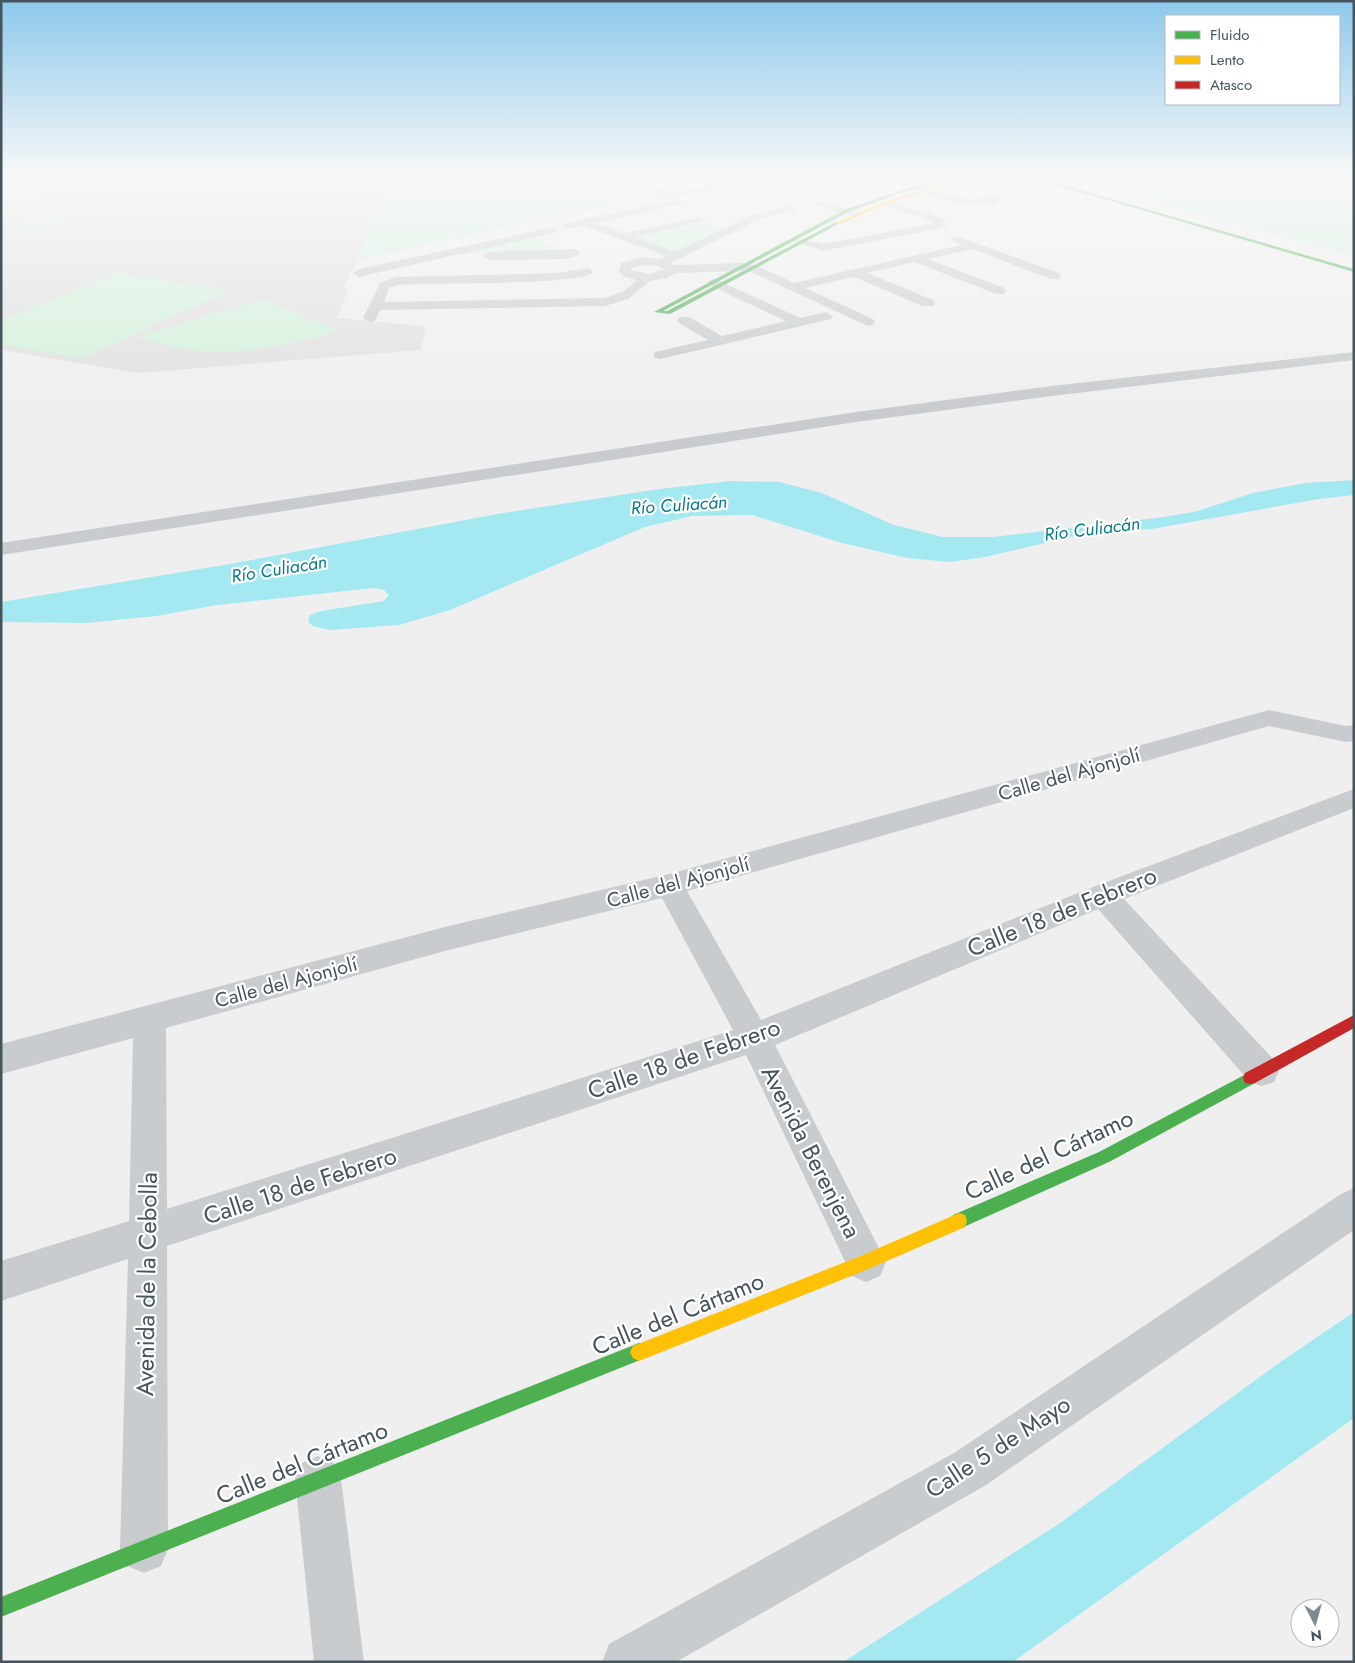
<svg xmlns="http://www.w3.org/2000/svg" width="1355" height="1663" font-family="Jost,sans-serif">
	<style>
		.education { fill: #e2e0e1 }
		.green { fill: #d2f1db }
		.water { fill: #a4e9f1 }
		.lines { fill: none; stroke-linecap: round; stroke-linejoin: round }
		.street { fill: #c8ccce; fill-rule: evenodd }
		.fast { fill: #4caf50; fill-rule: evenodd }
		.slow { fill: #ffc107; fill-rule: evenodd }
		.jam { fill: #c62828; fill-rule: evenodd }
		.labels { text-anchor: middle; stroke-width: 4.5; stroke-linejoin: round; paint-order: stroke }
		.far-water-label { font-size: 18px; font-style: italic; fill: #067c8a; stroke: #fff }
		.street-label { font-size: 20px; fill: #45545d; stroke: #fff }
		.near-street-label { font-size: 24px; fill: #45545d; stroke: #fff }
	</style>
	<rect width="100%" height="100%" fill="#f0efef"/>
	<!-- education -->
	<polygon class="education" points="6,176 361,176 382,191 358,260 342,289 348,290 337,318 423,326 426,329 420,350 139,373 1,350 1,177"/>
	<!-- green -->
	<g class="green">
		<polygon points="490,176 628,176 675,192 358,260 382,191"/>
		<polygon points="814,176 943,176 947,177 907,186 897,184 882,185 847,177 830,180"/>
		<polygon points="1069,176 1354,176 1354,256 1196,214"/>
		<polygon points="1,183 71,185 1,220"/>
		<polygon points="39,216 68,216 45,229 15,229"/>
		<polygon points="703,222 727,230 676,253 637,237"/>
		<polygon points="532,238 568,253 459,254"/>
		<polygon points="117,273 229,290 82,359 1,344 1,320"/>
		<path d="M263,299l76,32c-51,15 -112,27 -165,16 -12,-3 -25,-7 -37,-10z"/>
	</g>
	<!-- water -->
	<g class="water">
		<polygon points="1354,480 1354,495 1319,499 1152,529 1092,532 985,557 950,562 907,558 842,543 752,515 692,516 645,527 450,610 399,625 330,630 313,626 308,622 310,615 321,611 384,601 389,595 384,590 373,588 217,605 156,616 86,623 1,622 1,602 230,564 503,513 659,489 731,481 779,482 822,493 894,525 943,537 993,537 1157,518 1194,512 1253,493 1305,483"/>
		<polygon points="1354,1312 1354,1418 1013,1662 843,1662 1060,1523 1279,1363"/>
	</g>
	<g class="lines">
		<!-- street -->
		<g class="street">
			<polygon points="1,176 46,176 41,179 1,181"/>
			<polygon points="109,176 177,178 224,176 219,179 177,184 114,179"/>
			<path d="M750,176h20c-11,8 -108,26 -117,18l5,-3 29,-1z"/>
			<path d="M924,186l45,14 28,-4 5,3c-18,16 -61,-1 -82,-8l-1,-2z"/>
			<path d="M679,199l5,3 -1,2 -86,19 28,10 78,-16v4l-67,16 39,15 75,-36 41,-11 4,1v4l-37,10 -87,43 3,2 67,-2 17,3 36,17 167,-38 -11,-6 6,-3 103,37 2,3 -2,3h-8l-79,-30 -44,10 76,29 2,3 -2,3h-8l-81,-32 -48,11 66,27 2,3 -2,3h-10l-69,-29 -49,11 68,31 2,3 -2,3 -5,1 -117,-54 -10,-1 -66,2 -8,5 -17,3 -22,18 -23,7 -225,4 -5,11 -5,1 -7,-4 17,-35 16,-6 160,-4 32,-5 6,4c-13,14 -166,10 -196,13l-9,3 -5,14 221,-4 19,-7 13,-11 -12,-3 -6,-5 2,-9 23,-6 16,2 6,-3 -82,-30 -17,3 -5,-3 5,-3zM644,265l15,1 5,4 -15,4 -18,-4v-2z"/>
			<polygon points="821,201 859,212 860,214 855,217 817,206 817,202"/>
			<polygon points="893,202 944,219 947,225 942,228 823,251 796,242 802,239 823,244 935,223 889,207 888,205"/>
			<polygon points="553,227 557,228 557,232 359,277 353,273 359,269"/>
			<polygon points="575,249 581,253 579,255 566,259 489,260 483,256 489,252"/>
			<polygon points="713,278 800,318 826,312 833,316 831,319 660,359 655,358 653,355 655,352 708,340 679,323 677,320 679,317 689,317 722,336 786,321 709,285 707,282"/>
			<polygon points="1354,352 1354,360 1052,396 856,422 1,555 1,543 856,412 1052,386"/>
			<path d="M1269,710l77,16 8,-1v16l-8,1 -77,-16 -582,165 74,129 332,-133 261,-98v19l-230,91 150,161 5,11 -5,11 -12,4 -12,-4 -152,-173 -323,136 111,217 -6,14 -14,6 -14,-6 -106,-221 -579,191 1,303 -7,17 -17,7 -17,-7 -7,-17 8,-290 -127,42v-40l128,-40 4,-183 -132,36v-30l444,-117 224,-53zM662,898l71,132 -566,179 -1,-181 279,-77z"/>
			<polygon points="1354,1188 1354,1230 986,1485 676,1662 602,1662 609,1644 954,1453 1341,1194"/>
			<polygon points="318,1456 334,1463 341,1479 364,1662 314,1662 295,1479 302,1463"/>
		</g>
		<!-- fast -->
		<g class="fast">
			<polygon points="952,176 959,176 904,192 848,212 663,311 667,311 836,222 840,223 670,314 654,312 844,210 902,190"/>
			<polygon points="1032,176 1354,269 1354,272 1025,176"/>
			<polygon points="1250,1072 1255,1073 1257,1078 1255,1083 1109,1162 959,1229 953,1227 951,1221 953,1215 1099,1152"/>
			<polygon points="639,1343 645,1346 648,1352 645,1358 1,1617 1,1597"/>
		</g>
		<!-- slow -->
		<g class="slow">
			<polygon points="968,176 976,176 889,203 840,224 836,223 886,201"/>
			<polygon points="959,1213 965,1215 967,1221 965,1227 866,1270 639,1361 633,1358 630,1352 633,1346 863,1255"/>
		</g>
		<!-- jam -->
		<polygon class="jam" points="1354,1015 1354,1028 1255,1083 1250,1084 1245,1083 1243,1078 1245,1073"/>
	</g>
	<!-- sky -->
	<linearGradient id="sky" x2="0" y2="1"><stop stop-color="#8dc9ec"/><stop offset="0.43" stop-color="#f8f8f8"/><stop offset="1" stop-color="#f8f8f8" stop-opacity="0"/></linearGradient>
	<rect width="1355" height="409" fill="url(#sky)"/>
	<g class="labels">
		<!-- far-water labels -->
		<g class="far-water-label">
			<text transform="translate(679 505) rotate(-4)" y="6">Río Culiacán</text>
			<text transform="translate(1092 529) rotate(-7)" y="6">Río Culiacán</text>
			<text transform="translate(279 569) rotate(-9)" y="6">Río Culiacán</text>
		</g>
		<!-- street labels -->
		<g class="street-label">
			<text transform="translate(1069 774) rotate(-16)" y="7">Calle del Ajonjolí</text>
			<text transform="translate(678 882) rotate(-15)" y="7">Calle del Ajonjolí</text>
			<text transform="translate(286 982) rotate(-15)" y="7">Calle del Ajonjolí</text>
		</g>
		<!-- near-street labels -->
		<g class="near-street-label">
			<text transform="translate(1062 912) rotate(-22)" y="8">Calle 18 de Febrero</text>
			<text transform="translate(684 1059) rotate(-19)" y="8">Calle 18 de Febrero</text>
			<text transform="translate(811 1152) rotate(63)" y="8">Avenida Berenjena</text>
			<text transform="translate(1049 1155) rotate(-25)" y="8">Calle del Cártamo</text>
			<text transform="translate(300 1186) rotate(-18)" y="8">Calle 18 de Febrero</text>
			<text transform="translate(147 1284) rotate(-89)" y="8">Avenida de la Cebolla</text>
			<text transform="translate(678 1314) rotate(-22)" y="8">Calle del Cártamo</text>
			<text transform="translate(998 1447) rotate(-33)" y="8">Calle 5 de Mayo</text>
			<text transform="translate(302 1463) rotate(-22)" y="8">Calle del Cártamo</text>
		</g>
	</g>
	<!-- border -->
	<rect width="1355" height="1663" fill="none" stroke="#45545d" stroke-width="5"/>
	<!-- legend -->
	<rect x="1165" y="15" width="175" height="90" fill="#ffffff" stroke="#b5bbbe"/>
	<rect x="1175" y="31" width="25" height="8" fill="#4caf50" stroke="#b5bbbe"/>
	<text x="1210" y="40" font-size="15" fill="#45545d">Fluido</text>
	<rect x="1175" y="56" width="25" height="8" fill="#ffc107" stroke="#b5bbbe"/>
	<text x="1210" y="65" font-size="15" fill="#45545d">Lento</text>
	<rect x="1175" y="81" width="25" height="8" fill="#c62828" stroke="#b5bbbe"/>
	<text x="1210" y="90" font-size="15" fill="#45545d">Atasco</text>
	<!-- north arrow -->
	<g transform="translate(1315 1623) rotate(174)"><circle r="24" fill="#ffffff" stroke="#b5bbbe"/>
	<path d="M0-4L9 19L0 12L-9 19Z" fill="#818a90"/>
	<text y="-8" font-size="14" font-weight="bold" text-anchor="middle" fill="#45545d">N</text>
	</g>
</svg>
